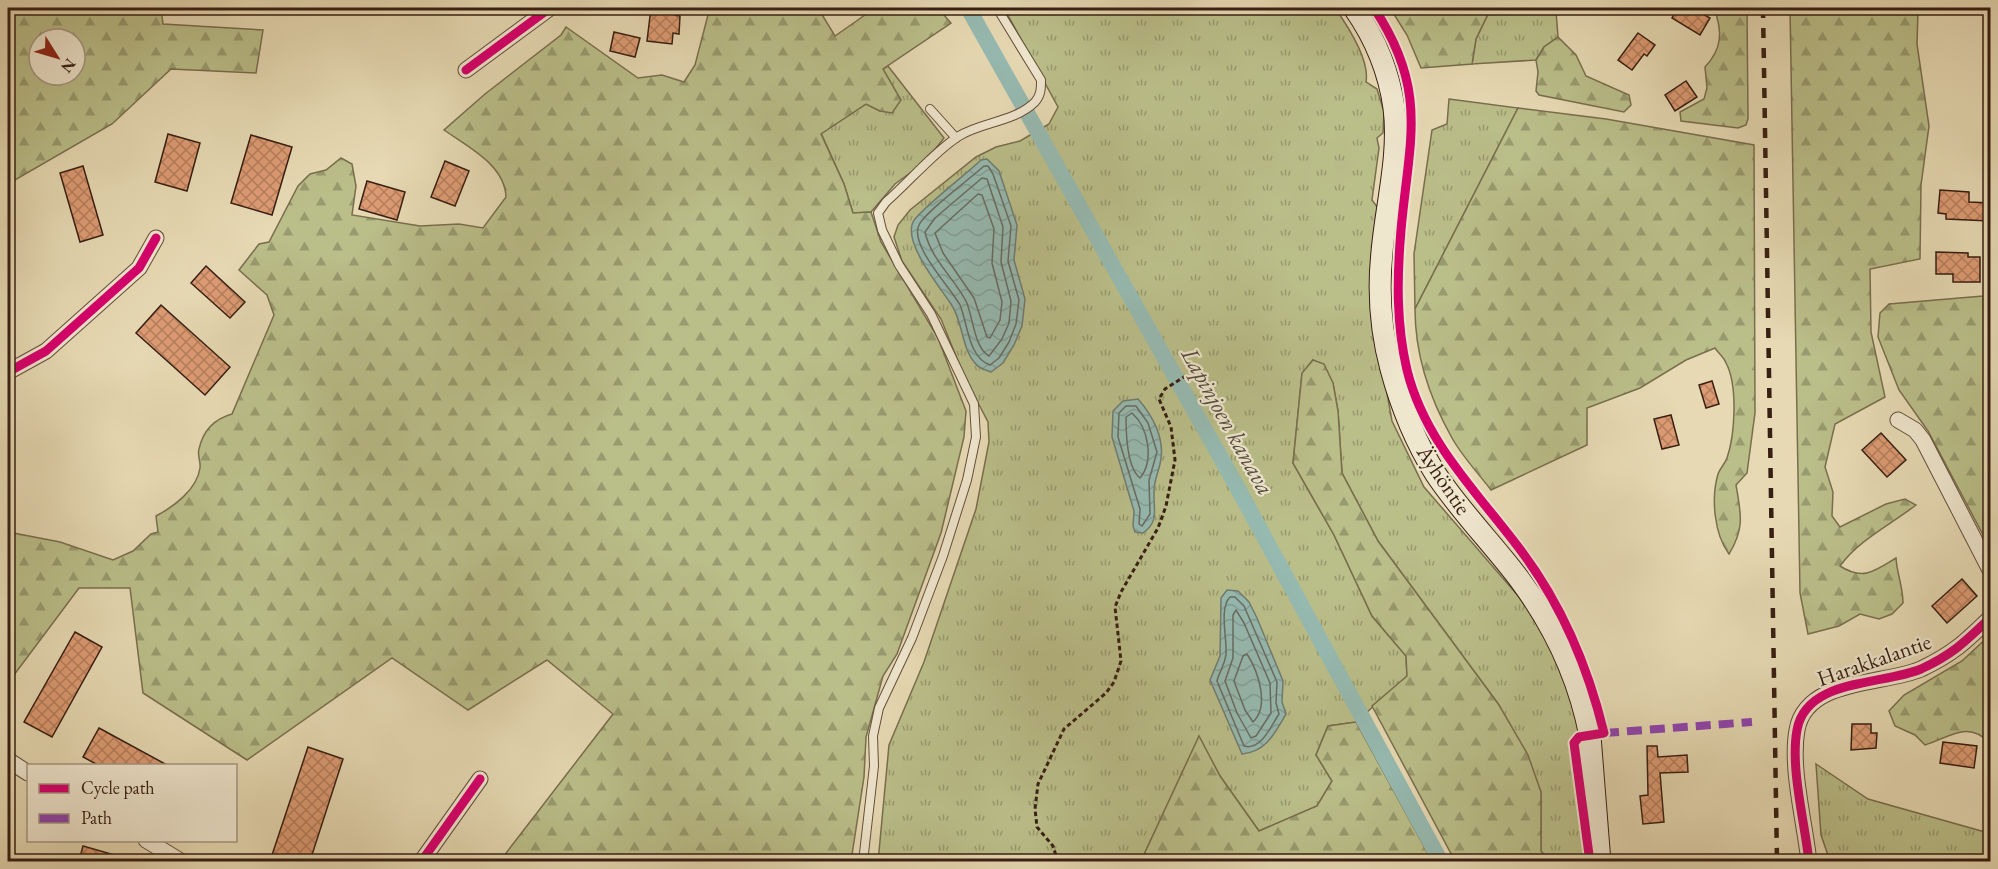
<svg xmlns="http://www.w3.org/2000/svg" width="1998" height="869" font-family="'EB Garamond',serif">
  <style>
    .grass { fill: url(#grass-tufts); stroke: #796e4e; stroke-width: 1.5 }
    .forest { fill: url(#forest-firs); stroke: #796e4e; stroke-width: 1.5; fill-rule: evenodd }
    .water { fill: url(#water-waves); stroke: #707c72; stroke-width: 1.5 }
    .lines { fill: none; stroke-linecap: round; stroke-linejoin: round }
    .shore { stroke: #676c62; stroke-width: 1.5 }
    .canal { stroke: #96bab1; stroke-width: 16 }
    .building { fill: url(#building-cross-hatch); stroke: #381f13; stroke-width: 1.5 }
    .lane-casing { stroke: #644e3b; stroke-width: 10 }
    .street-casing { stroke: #644e3b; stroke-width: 17 }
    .secondary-casing { stroke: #381f13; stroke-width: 23 }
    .path { stroke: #381f13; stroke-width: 3; stroke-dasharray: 4.5 3; stroke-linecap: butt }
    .lane { stroke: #efe6ce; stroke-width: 8 }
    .street { stroke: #efe6ce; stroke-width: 15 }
    .secondary { stroke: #efe6ce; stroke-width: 21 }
    .rail { stroke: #381f13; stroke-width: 4.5; stroke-dasharray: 10 10; stroke-linecap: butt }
    .quiet { stroke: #8e44ad; stroke-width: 8; stroke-dasharray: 15 8; stroke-linecap: butt }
    .cycleway-casing { stroke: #efe6ce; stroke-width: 13 }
    .cycleway { stroke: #d6006c; stroke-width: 9 }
    .labels { text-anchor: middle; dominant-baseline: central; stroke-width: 4.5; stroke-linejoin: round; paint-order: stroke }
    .street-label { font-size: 22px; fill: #381f13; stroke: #efe6ce }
    .water-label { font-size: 24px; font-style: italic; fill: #544e42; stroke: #efe6ce }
  </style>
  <defs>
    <pattern id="grass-tufts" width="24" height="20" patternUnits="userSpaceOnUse" patternTransform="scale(1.5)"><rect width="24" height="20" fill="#babe89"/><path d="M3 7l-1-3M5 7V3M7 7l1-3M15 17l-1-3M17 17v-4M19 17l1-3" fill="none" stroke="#989a6f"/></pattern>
    <pattern id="forest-firs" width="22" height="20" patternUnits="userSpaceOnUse" patternTransform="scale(1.5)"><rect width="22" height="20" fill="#babe89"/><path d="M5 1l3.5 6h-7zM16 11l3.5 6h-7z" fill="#989a6f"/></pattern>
    <pattern id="water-waves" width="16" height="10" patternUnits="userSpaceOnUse" patternTransform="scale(1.5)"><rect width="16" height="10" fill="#96bab1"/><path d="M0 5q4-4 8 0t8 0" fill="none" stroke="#829f97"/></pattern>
    <pattern id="building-cross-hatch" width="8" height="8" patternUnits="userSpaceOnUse" patternTransform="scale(1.5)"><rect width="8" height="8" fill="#dd9b73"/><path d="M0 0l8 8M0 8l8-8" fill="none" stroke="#b47e5d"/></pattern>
  </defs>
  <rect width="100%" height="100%" fill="#e6d9b3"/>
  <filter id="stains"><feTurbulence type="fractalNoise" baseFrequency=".00333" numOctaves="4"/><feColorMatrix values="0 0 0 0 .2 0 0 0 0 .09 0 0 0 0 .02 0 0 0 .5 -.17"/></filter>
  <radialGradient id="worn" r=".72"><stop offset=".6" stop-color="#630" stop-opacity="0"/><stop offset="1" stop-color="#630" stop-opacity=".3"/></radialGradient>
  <g class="grass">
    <path d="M1004 8H1302L1303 10H1324L1327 8H1335C1347 25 1370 60 1366 82L1377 89 1384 112 1383 133 1377 138 1379 148 1372 200 1378 208 1374 322 1392 421 1424 487 1520 598 1542 632 1558 663 1576 710 1585 750 1576 761 1595 861H1549L1541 851V792L1499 705 1378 541 1342 473 1338 411 1333 383 1313 360 1302 374 1293 463 1334 535 1372 616 1406 656 1407 676 1356 722 1328 726 1316 755 1332 781 1317 806 1259 831 1220 776 1199 737 1141 861 878 862 889 745 924 662 976 509 989 442 988 422 964 376 941 319 902 261 894 237 898 225 910 210 976 157 996 147 1020 141 1049 124 1058 107Z"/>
    <polygon points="1491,8 1572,8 1556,11 1558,37 1544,47 1536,60 1472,64 1476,39"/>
    <polygon points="888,66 944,138 925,162 895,184 871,212 853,213 844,184 821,133 866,104 880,111 883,69"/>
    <polygon points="1449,99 1518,108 1415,309 1414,254 1432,130 1447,124"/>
    <polygon points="1816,764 1868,799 1985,832 1990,812 1990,861 1830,861 1821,835"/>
  </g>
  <g class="forest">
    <path d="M8 8H161L163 24 263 30 256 73 171 69 112 124 8 184ZM39 39H75V75H39Z"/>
    <path d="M700 8H818L835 36 875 8H938L951 23 883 69 901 100 892 113 880 111 866 104 821 134 844 184 853 213 871 212 881 242 938 338 966 411 964 437 941 533 897 654 883 676 866 737 864 777 851 861H500L613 714 547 660 468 710 392 658 247 760 143 693 130 588H79L8 683V532L60 542 113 560 133 551 151 534 158 532 156 516C173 507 197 490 200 468 201 462 197 455 199 449 203 431 214 419 232 414L274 315 267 295 239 270 259 244 269 242 298 186 310 174 326 170 341 158 352 164 356 186 352 215 420 226 459 224 483 228 506 197C505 165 468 147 444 130L485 94 561 35 566 27 638 78 662 75 684 82 695 65 708 15Z"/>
    <polygon points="1390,8 1491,8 1476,39 1472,64 1421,68 1407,35"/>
    <path d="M1714 8H1747L1748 119 1746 125 1738 128 1681 121 1680 112 1704 99 1707 88 1705 67C1722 49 1723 32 1714 8Z"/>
    <path d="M1790 8H1921L1918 11 1917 44 1929 126 1921 185 1920 259 1870 269 1871 332 1885 397 1835 424 1825 467 1833 492 1832 516 1840 527 1886 504 1905 499 1916 505C1890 525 1859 540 1840 566 1863 581 1875 571 1896 558 1897 574 1903 587 1903 603L1892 614 1879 619 1860 614 1839 626 1808 634 1800 593Z"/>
    <polygon points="1558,37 1576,55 1586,76 1629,95 1631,105 1624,112 1539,95 1536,91 1538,72 1536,60 1544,47"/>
    <path d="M1518 108 1606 119 1754 145 1755 413 1747 473 1736 485C1741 514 1745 528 1729 554 1714 534 1711 498 1718 474 1720 468 1725 464 1727 458 1735 435 1738 385 1726 363 1724 357 1718 353 1715 348L1686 360 1640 388 1587 408V445L1491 490C1478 473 1462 456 1452 438 1430 399 1415 354 1415 309Z"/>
    <polygon points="1990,288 1990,548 1928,431 1899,390 1878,337 1880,313 1889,304 1983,296"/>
    <polygon points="1313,360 1324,364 1333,383 1338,411 1342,473 1378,541 1499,705 1528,755 1541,792 1541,851 1549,861 1455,861 1372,706 1407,676 1406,656 1372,616 1334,535 1293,463 1302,373"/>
    <path d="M1990 635V743C1968 720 1950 737 1925 745L1915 735 1895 726 1889 711 1904 695 1962 661Z"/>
    <polygon points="1356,722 1432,861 1141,861 1199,736 1220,776 1259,831 1317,806 1332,781 1316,755 1328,726"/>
  </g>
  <g class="water">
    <path d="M987 159 999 171 1017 225 1014 260 1025 299 1022 326 1014 345 1003 363 991 372C985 370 978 368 975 363 961 347 963 321 951 304 940 287 903 243 913 222 918 211 969 172 981 160Z"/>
    <path d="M1138 399C1153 416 1166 440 1160 464 1158 473 1154 481 1154 491 1153 509 1160 521 1143 533L1135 532 1133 526 1134 511 1112 437 1113 411 1123 401Z"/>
    <path d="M1227 590 1238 591 1249 602 1257 618 1283 681 1282 702 1286 714C1274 734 1267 751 1242 754L1210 680 1220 656 1221 598Z"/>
  </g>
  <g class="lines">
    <g class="shore">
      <path d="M984 166H988L993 174 1011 226 1008 261 1019 300 1016 324 1009 342 999 358 990 365C968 357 968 324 960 305 951 288 909 245 919 225 925 212 971 178 984 166Z"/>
      <path d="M982 178 987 179 1003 227 1001 262 1011 301 1009 323 1002 339 989 356C974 348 973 316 966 301 953 277 931 259 925 232L935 218Z"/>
      <polygon points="978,194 982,195 994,229 992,263 1002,302 1000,320 990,338 987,337 974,298 943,253 935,233"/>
      <polygon points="1126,406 1136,406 1148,423 1157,452 1149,480 1150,514 1142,526 1139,524 1140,509 1118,437 1119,413"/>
      <path d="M1132 413C1149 428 1154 461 1140 478 1127 468 1126 432 1126 417Z"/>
      <path d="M1230 597H1235L1244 606 1277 682 1276 703 1279 714C1271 726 1261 751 1244 746L1217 681C1219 672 1226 663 1226 653 1227 638 1219 608 1230 597Z"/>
      <polygon points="1236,610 1244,623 1270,683 1271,713 1256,736 1251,738 1237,713 1225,681 1233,658 1233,615"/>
      <path d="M1247 654C1258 671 1270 706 1253 722L1245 710 1234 681 1243 656Z"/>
    </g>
    <polyline class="canal" points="968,8 1231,476 1441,862"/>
  </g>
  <g class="building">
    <polygon points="651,8 675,8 674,15 680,16 679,34 673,33 672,44 647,41"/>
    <polygon points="1677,8 1692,8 1710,18 1700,35 1672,18"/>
    <polygon points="614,32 640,38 635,57 610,51"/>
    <polygon points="1638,33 1655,45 1647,56 1644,54 1632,70 1618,60"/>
    <polygon points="1686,81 1697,97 1675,111 1665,95"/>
    <polygon points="168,134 200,143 187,191 155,182"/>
    <polygon points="251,135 292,147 272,215 231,203"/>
    <polygon points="445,161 469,171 455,206 431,197"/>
    <polygon points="83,166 103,235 80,242 60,173"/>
    <polygon points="367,181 405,192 397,220 359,209"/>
    <polygon points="1940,190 1969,192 1969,202 1990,203 1990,221 1946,219 1946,214 1938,213"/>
    <polygon points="1936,252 1968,253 1968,257 1980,257 1980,282 1953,282 1953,274 1936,274"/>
    <polygon points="206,266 245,302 230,318 191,283"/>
    <polygon points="161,305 230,367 205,395 136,333"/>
    <polygon points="1712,381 1719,404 1706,408 1699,385"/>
    <polygon points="1671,415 1679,445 1662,449 1654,419"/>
    <polygon points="1881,433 1906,460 1887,477 1862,450"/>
    <polygon points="1962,579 1977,596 1947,623 1932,606"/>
    <polygon points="75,632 102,647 52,737 24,722"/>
    <polygon points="1852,724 1871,724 1871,733 1877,733 1876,748 1851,750"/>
    <polygon points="99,728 167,765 98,765 83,757"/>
    <polygon points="1943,742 1977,746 1974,768 1940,763"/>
    <polygon points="1647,746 1657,746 1658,757 1687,755 1688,772 1660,773 1664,822 1643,824 1640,796 1648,795"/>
    <polygon points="308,747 343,759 310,861 270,861"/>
    <polygon points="83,846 125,858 124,861 79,861"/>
  </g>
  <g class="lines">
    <g class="lane-casing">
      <g id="lane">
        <polyline points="930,109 956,138"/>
        <path d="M863 862 874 766 873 736 879 708 912 638 943 556 967 480 976 437 974 404 931 314 899 265 882 230 878 213 886 202C908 183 935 151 959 136 981 122 1015 122 1035 102 1041 95 1041 89 1041 80L997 8"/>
      </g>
    </g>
    <g class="street-casing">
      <g id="street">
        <polyline points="466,70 550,8"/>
        <polyline points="8,372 46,351 139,268 156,238"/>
        <polyline points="1898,420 1915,430 1923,440 1990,570"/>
        <polyline points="8,760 28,773"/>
        <polyline points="146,840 182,862"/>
        <polyline points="421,862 480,779"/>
        <path d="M1809 862C1805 823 1790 768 1797 730 1806 678 1884 685 1921 669 1953 654 1965 642 1990 618"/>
      </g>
    </g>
    <g class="secondary-casing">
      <path id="secondary" d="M1354 8C1375 38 1389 71 1394 108 1400 155 1386 205 1382 252 1378 290 1381 332 1391 369 1401 406 1415 441 1435 473 1460 511 1493 544 1520 580 1554 626 1579 679 1590 736L1600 862"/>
    </g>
    <polyline class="path" points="1058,862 1053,846 1037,827 1035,809 1038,784 1064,729 1106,693 1114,682 1121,661 1115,607 1121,592 1158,528 1166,506 1175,460 1171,427 1159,399 1165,389 1187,375"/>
    <use href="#lane" class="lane"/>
    <use href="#street" class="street"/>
    <use href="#secondary" class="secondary"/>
    <polyline class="rail" points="1763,8 1777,862"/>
    <polyline class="quiet" points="1604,733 1752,722"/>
    <g class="cycleway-casing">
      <g id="cycleway">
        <path d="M1374 8C1429 91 1409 140 1401 230 1397 277 1396 323 1407 370 1425 443 1479 494 1522 552 1563 607 1588 667 1604 733L1579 737 1574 743 1590 862"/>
        <polyline points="466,70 550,8"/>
        <polyline points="8,372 46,351 139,268 156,238"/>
        <polyline points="421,862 480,779"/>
        <path d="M1809 862C1805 823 1790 768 1797 730 1806 678 1884 685 1921 669 1953 654 1965 642 1990 618"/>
      </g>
    </g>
    <use href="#cycleway" class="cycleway"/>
  </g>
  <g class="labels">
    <g class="street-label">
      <text transform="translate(1444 480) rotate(56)">Äyhöntie</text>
      <text transform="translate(1874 660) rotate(-19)">Harakkalantie</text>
    </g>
    <g class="water-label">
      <text transform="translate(1228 421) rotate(61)">Lapinjoen kanava</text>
    </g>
  </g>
  <rect width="1998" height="869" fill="none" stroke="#e6d9b3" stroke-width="30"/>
  <rect x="9" y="9" width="1980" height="851" fill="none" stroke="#381f13" stroke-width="3"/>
  <rect x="15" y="15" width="1968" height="839" fill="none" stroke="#381f13" stroke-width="1.5"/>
  <rect x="27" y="764" width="210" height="78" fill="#efe6ce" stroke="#a69683" stroke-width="1.5"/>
  <rect x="39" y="784" width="30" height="9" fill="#d6006c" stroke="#a69683" stroke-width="1.5"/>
  <text x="81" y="794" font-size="18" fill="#381f13">Cycle path</text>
  <rect x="39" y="814" width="30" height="9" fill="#8e44ad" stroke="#a69683" stroke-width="1.5"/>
  <text x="81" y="824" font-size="18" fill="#381f13">Path</text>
  <g transform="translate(57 57) rotate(127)"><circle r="28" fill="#efe6ce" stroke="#a69683" stroke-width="1.5"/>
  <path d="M0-4.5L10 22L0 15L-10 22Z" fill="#8f2418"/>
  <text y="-9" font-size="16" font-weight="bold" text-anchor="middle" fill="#381f13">N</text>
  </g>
  <rect width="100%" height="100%" filter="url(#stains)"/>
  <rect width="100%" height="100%" fill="url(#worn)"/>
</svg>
